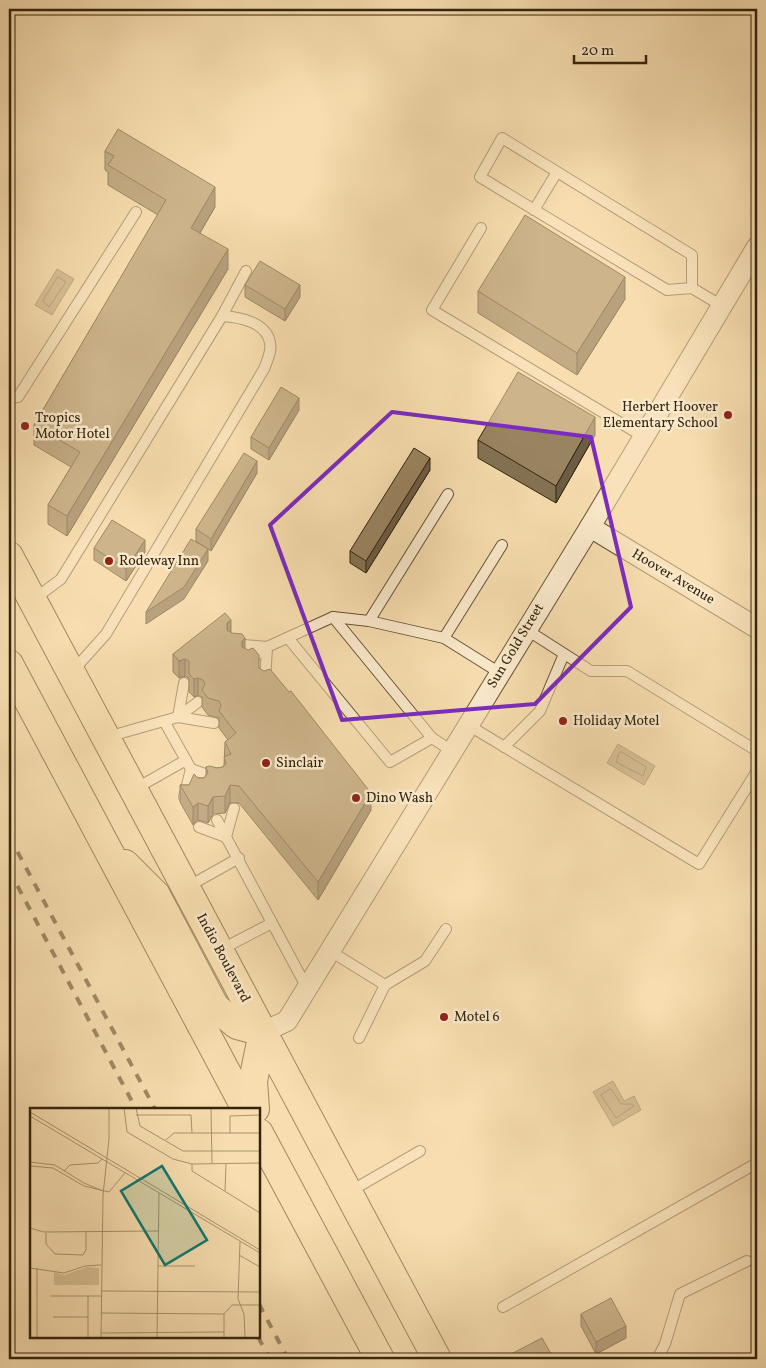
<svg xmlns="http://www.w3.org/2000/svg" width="766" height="1368" font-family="Vollkorn,serif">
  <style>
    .water { fill: #b59e78; stroke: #816d4d }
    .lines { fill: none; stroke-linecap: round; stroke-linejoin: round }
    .shore { stroke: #746142; stroke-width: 1 }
    .service-casing { stroke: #655236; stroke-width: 12 }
    .minor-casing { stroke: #655236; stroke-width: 22 }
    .primary-casing { stroke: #34240d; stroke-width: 30 }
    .service { stroke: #fae9cb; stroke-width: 10 }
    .minor { stroke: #fae9cb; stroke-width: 20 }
    .primary { stroke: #f7ddaf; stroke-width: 28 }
    .rail { stroke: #34240d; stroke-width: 4; stroke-dasharray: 9 9; stroke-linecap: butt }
    .wall { fill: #847253; stroke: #34240d }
    .shaded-wall { fill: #6b5c44; stroke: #34240d }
    .building { fill: #998461; stroke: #34240d }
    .marked { fill: none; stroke: #7b2cbf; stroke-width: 4; stroke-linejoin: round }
    .poi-dot { fill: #8f2418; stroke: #fae9cb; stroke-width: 2 }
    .labels { text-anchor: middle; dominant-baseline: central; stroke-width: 5; stroke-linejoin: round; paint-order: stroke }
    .poi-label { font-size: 14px; fill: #34240d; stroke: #fae9cb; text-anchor: start }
    .street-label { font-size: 14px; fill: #34240d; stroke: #fae9cb }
    .inset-road { fill: none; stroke: #a9936e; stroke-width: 1 }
    .view { fill: #0f766e; fill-opacity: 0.15; stroke: #0f766e; stroke-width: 2.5 }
    .inset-edge { fill: none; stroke: #34240d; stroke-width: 2.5 }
  </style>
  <rect width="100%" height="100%" fill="#f7ddaf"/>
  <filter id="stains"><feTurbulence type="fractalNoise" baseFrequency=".004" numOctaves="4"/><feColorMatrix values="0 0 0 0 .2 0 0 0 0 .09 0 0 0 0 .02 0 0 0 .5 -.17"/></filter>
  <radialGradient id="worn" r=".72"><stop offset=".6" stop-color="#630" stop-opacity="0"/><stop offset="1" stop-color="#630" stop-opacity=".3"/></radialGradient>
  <g class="water">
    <polygon points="57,269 74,279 52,315 35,305"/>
    <polygon points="618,744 655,766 644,785 607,763"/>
    <polygon points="613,1081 624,1101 634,1096 641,1110 613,1126 593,1092"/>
  </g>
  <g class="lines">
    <g class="shore">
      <polygon points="58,277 66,282 49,307 43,301"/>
      <polygon points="622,752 646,767 643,776 616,762 619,753"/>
      <polygon points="611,1089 621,1104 631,1104 634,1106 616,1118 601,1095"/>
    </g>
    <g class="service-casing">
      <g id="service">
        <polyline points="534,210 557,172"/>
        <polyline points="481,228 432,310 644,437"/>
        <polyline points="692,288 667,290 480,177 502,138 692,255 692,288 722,306"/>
        <polyline points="9,398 18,397 136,212"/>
        <polyline points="33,600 61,579 222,316 246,271"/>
        <polyline points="333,617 432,738"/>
        <polyline points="369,621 448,494"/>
        <polyline points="527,630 591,671 627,671 757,751"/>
        <polyline points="288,638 390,762 432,738 452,751"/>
        <polyline points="444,638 502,545"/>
        <polyline points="233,644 267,647 265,682"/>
        <polyline points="248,661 267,647 333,617 369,621 444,638 500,673"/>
        <path d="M72 672 106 634 264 369C267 361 272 351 270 343 267 322 239 317 222 316"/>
        <polyline points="184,683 178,717 214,723"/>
        <polyline points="164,721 191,769 218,779"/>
        <polyline points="468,725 699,864 757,771"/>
        <polyline points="107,737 178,717 198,702"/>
        <polyline points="504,747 540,711 564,654"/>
        <polyline points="135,789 186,760"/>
        <polyline points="184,797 191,769"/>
        <polyline points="217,820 226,837 234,808"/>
        <polyline points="199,827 226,837 307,988"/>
        <polyline points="187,887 239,858"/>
        <polyline points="220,950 272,923"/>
        <polyline points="330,951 385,985"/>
        <polyline points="359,1038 385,985 425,961 446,929"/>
        <polyline points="349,1192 420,1151"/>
        <polyline points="503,1307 757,1163"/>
        <polyline points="657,1359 665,1344 680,1294 747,1261"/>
      </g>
    </g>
    <g class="minor-casing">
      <g id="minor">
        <polyline points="590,527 757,628"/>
        <polyline points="263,1032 287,1021 590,527 757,247"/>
      </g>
    </g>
    <g class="primary-casing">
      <g id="primary">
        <polyline points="9,556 437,1359"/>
        <polyline points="9,664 246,1109"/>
        <polyline points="125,864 156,895 215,1007 237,1025 263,1032"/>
        <polyline points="255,1109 253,1081 263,1032"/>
        <polyline points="259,1133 380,1359"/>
      </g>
    </g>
    <use href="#service" class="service"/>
    <use href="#minor" class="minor"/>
    <use href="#primary" class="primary"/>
    <g class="rail">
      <polyline points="9,836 155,1109"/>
      <polyline points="9,870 136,1109"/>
      <polyline points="259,1304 288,1359"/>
      <polyline points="258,1337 270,1359"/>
    </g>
  </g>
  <g class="wall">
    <polygon points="105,151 215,207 200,233 228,269 67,536 48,524 48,505 71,467 34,445 34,425 158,215 108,185 108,172 105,170"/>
    <polygon points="245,285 300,297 285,321 245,297"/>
    <polygon points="478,291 625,299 577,375 478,313"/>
    <polygon points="299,410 269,460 251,449 251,437"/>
    <polygon points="595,435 556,503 478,458 478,440"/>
    <polygon points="430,470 366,573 350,563 350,551"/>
    <polygon points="257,473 211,551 196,541 196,529"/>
    <polygon points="94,548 145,552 126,581 94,560"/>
    <polygon points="757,557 757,577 754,575 754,563"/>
    <polygon points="231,633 245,649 259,668 371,810 318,900 239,803 230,803 225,813 213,814 208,823 198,820 193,825 180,802 180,785 189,785 198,778 204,778 206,775 206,767 217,768 223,767 224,765 225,742 228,740 219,728 219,718 208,715 202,707 202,697 198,695 194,697 189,692 189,678 185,676 179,678 173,672 173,654"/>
    <polygon points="581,1314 626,1338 596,1354 581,1326"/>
  </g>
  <g class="shaded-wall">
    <polygon points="215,187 215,207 191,248 191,228"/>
    <polygon points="228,249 228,269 67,536 67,516"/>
    <polygon points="625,277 625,299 577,375 577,353"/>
    <polygon points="300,285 300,297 285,321 285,309"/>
    <polygon points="299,398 299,410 269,460 269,448"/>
    <polygon points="595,417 595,435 556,503 556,486"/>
    <polygon points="430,458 430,470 366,573 366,561"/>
    <polygon points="257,461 257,473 211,551 211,539"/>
    <polygon points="145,540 145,552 126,581 126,569"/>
    <polygon points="208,549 208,561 184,599 146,624 146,612"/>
    <polygon points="231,620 231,638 227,640 227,623"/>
    <polygon points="245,638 245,655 242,659 242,641"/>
    <polygon points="185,659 185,676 179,678 179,661"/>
    <polygon points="198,678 198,695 194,697 194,679"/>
    <polygon points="230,785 230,803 225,813 225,796"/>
    <polygon points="371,793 371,810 318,900 318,882"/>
    <polygon points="213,797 213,814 208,823 208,806"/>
    <polygon points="198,803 198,820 193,825 193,807"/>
    <polygon points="626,1326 626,1338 596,1354 596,1342"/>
  </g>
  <g class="building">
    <polygon points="118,129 215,187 191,228 228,249 67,516 48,505 80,452 34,425 166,200 108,165 114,156 105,151"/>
    <polygon points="525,215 625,277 577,353 478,291"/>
    <polygon points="260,261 300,285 285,309 245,285"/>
    <polygon points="518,372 595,417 556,486 478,440"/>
    <polygon points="281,387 299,398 269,448 251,437"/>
    <polygon points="414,448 430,458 366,561 350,551"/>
    <polygon points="244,453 257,461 211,539 196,529"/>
    <polygon points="112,520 145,540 126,569 94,548"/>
    <polygon points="191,539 208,549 184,587 146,612"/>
    <polygon points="757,557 757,565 754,563"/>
    <polygon points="225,613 231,620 227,623 227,630 232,633 242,634 245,638 242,641 242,647 248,650 253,648 259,655 259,668 264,671 270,669 289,692 291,691 371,793 318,882 239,786 230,785 225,796 213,797 208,806 198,803 193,807 180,785 189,785 194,774 198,778 204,778 208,773 206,767 210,766 217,768 223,767 226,764 224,757 231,754 225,742 236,733 219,711 221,706 219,701 208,698 202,690 205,684 203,680 198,678 194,679 189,674 189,661 185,659 179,661 173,654"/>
    <polygon points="611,1298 626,1326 596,1342 581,1314"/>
    <polygon points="542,1338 554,1359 514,1359 511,1354"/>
  </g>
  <path d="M0 0H766V1368H0ZM392 412 591 437 631 607 535 704 342 720 270 525Z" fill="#f7ddaf" fill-opacity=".55" fill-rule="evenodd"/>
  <path class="marked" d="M392 412 591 437 631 607 535 704 342 720 270 525Z"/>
  <g class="poi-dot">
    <circle cx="728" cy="415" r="5"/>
    <circle cx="25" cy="426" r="5"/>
    <circle cx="109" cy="561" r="5"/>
    <circle cx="563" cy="721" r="5"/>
    <circle cx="266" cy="763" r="5"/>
    <circle cx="356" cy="798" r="5"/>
    <circle cx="444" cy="1017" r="5"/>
  </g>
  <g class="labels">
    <g class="poi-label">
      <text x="718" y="407" text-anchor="end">Herbert Hoover<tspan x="718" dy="16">Elementary School</tspan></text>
      <text x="35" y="418">Tropics<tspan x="35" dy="16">Motor Hotel</tspan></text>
      <text x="119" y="561">Rodeway Inn</text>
      <text x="573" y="721">Holiday Motel</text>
      <text x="276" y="763">Sinclair</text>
      <text x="366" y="798">Dino Wash</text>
      <text x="454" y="1017">Motel 6</text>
    </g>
    <g class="street-label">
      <text transform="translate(673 577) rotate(31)">Hoover Avenue</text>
      <text transform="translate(516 646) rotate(-59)">Sun Gold Street</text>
      <text transform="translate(223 958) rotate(62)">Indio Boulevard</text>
    </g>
  </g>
  <g transform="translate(30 1108)">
    <rect width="230" height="230" fill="#f7ddaf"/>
    <path d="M57 159 69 160V177H24V164L34 167Z" fill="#d6be93"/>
    <path class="inset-road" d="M94 0 97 24 143 51 162 56 230 55M106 0 110 18 153 43H230M181 0 182 55M0 4 230 142M106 7H161L162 25M0 8 230 145M200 25V8L230 7M136 32 144 25H230M0 54 25 57 54 75 73 83M162 56V63L230 105M0 58 23 60 54 78 79 84 95 65M34 63 40 57 68 55 72 51M195 83 196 55M0 120 14 124 128 123M16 125V136L25 146 53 147 56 142V123M210 134 208 191 214 206 215 230M209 147 230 159M128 158H165M0 160 34 165 55 158 71 157M72 183 230 184M21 188H72M72 205 194 206 202 197H230M194 206V230M23 209H58M71 225 194 224M7 230V160M32 230H58V188M71 230 73 87 79 31V0M127 230 129 85"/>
    <path class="view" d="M132 58 177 132 135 157 91 83Z"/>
    <rect width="230" height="230" class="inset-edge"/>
  </g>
  <rect width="766" height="1368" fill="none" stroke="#f7ddaf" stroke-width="30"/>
  <rect x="10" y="10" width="746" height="1348" fill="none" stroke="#34240d" stroke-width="2.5"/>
  <rect x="15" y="15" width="736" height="1338" fill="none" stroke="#34240d"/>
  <path d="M574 55v8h72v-8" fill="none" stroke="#34240d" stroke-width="2.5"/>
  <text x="581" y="55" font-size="15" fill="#34240d" stroke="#fae9cb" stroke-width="4" paint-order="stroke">20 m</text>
  <rect width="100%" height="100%" filter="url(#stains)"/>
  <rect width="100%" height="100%" fill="url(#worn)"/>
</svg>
